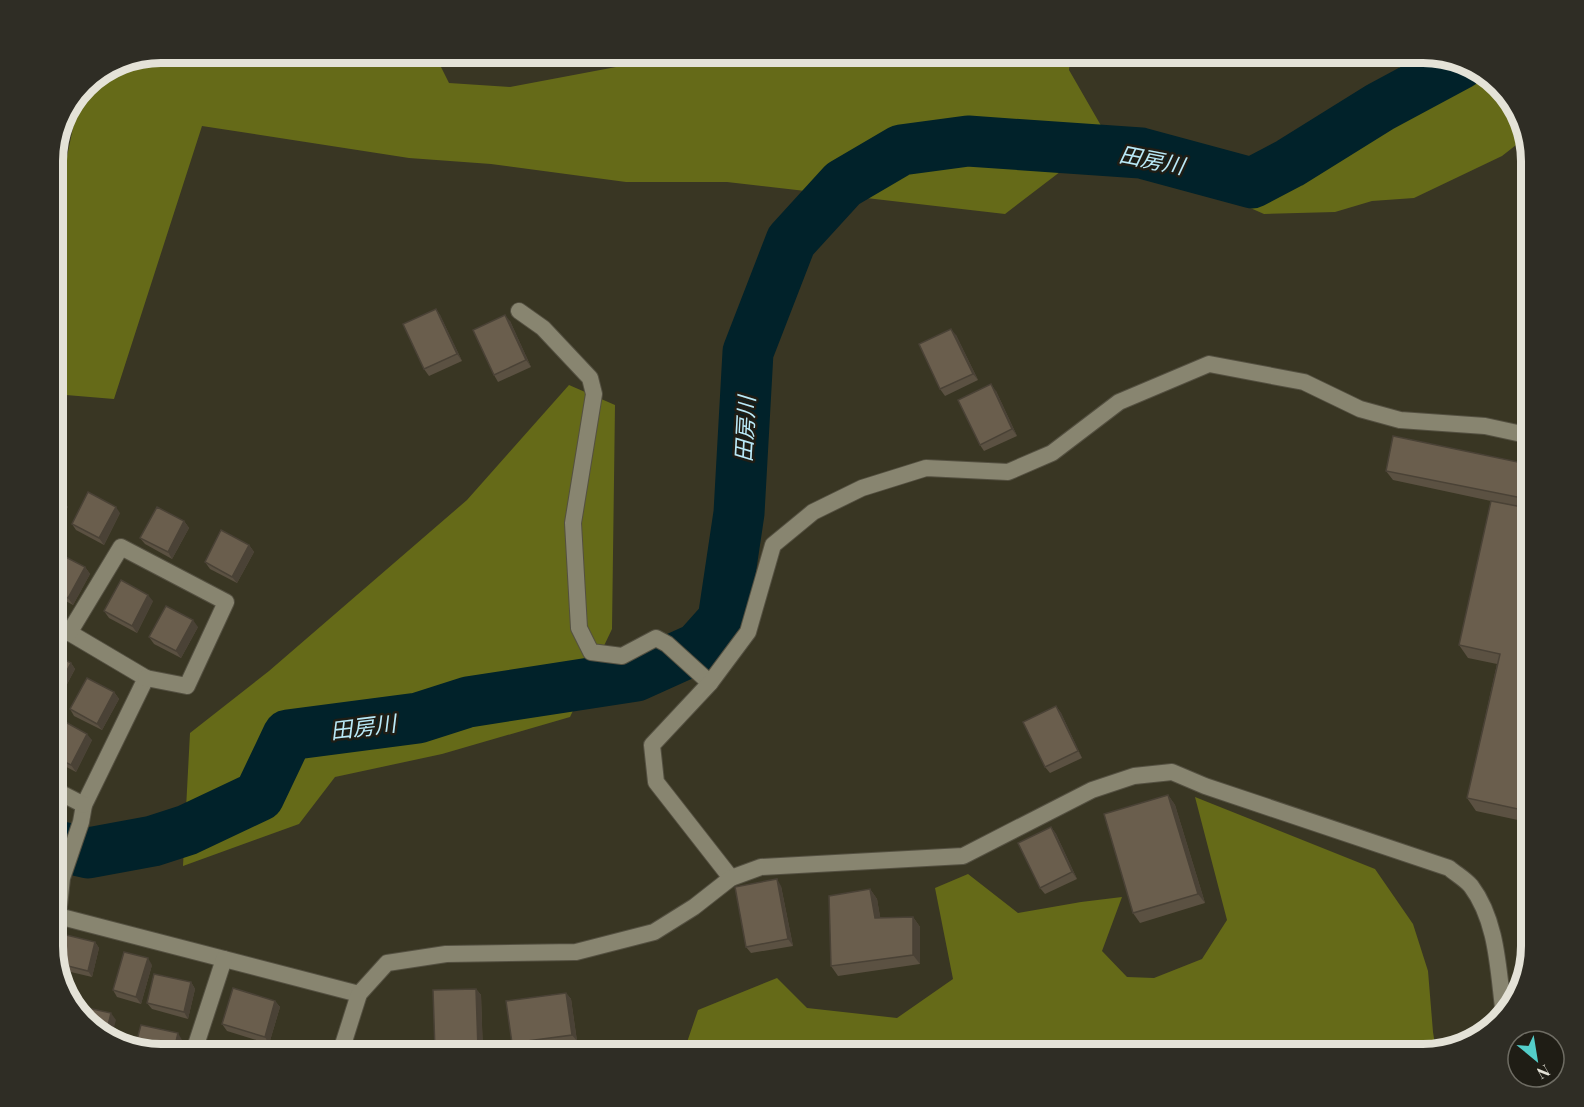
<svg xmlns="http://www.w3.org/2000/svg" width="1584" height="1107" font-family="'Playfair Display','Noto Sans JP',serif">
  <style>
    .forest { fill: #656a18 }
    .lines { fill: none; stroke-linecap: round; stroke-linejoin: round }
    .river { stroke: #01222a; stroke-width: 51 }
    .minor-casing { stroke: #545041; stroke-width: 18 }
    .minor { stroke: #888570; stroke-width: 16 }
    .wall { fill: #5b5142 }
    .shaded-wall { fill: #4a4236 }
    .building { fill: #6a5e4d; stroke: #4a4236; stroke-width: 1.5 }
    .labels { text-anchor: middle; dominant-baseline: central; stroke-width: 5; stroke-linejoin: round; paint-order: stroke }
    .water-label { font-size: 22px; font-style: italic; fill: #baeaf8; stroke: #1f1d15 }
    .rim { fill: none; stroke: #e4e2d7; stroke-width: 8 }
  </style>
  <rect width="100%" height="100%" fill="#393623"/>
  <g class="forest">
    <polygon points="161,52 434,53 449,83 510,87 616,67 697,55 797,61 810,52 1071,53 1069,70 1107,136 1005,214 727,182 626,182 491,164 409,158 202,126 114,399 54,394 53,224 80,94 85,84 120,61"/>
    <polygon points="1405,53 1423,53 1484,71 1517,107 1525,138 1502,156 1414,198 1372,201 1335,212 1264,214 1223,196 1226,176 1367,115 1406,58"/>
    <polygon points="569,385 615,405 612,629 570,717 442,754 335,777 299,824 183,866 190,733 269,671 467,500"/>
    <polygon points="1195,797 1375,869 1413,924 1428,971 1433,1032 1436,1051 1423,1054 683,1054 698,1010 777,978 807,1008 897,1018 953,979 935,888 968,874 1018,913 1081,902 1122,897 1102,951 1127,977 1154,978 1202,959 1227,920"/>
  </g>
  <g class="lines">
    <polyline class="river" points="53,845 88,853 153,841 187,830 259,796 288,735 418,718 468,702 636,676 698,648 723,620 739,513 748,352 791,241 843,184 901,150 968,141 1141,153 1252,183 1290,163 1380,107 1460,64"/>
    <g class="minor-casing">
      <g id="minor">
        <polyline points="519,311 543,328 590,378 594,394 573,523 579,628 591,652 622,656 656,638 667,644 710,683"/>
        <polyline points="53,354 55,422 53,426"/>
        <polyline points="53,623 146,678 84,805 81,822 62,878 58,916 53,921"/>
        <polyline points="69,633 121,547 226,602 187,686 146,678"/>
        <polyline points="53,789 84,805"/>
        <polyline points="731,878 656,782 652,745 710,683 748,632 773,545 813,512 862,488 926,468 1008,472 1052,453 1119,402 1209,364 1304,382 1360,409 1400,420 1485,426 1531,436"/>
        <polyline points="58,916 359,994"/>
        <polyline points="193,1054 224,959"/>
        <path d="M340 1054 359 994 387 963 446 954 576 952 654 932 694 907 731 878 761 867 963 856 1092 790 1134 776 1172 772 1205 786 1449 868C1456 874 1465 879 1471 886 1498 922 1498 972 1504 1015"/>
      </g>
    </g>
    <use href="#minor" class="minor"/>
  </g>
  <g class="wall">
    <polygon points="436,309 440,315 462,361 429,376 424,369"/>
    <polygon points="510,321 531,367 498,382 494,375"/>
    <polygon points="956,335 978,380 945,396 940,389"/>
    <polygon points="996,391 1017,436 984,451 980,445"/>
    <polygon points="1532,465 1532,509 1495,501 1532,509 1532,823 1476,811 1467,798 1497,664 1468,658 1459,645 1491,501 1393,480 1386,471"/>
    <polygon points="120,513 104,545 76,530 72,524"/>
    <polygon points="184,521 189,528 172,559 145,544 140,538"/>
    <polygon points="249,545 254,552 237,583 210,569 205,562"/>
    <polygon points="53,562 85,567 90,574 73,605 53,594"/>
    <polygon points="153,601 137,633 109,618 104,611"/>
    <polygon points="198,627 181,658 154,644 149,637"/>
    <polygon points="53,653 71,663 75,669 58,701 53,698"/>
    <polygon points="114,692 119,699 102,730 74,716 70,709"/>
    <polygon points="1056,706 1061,713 1082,758 1050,773 1045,767"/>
    <polygon points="53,733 92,740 76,772 53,760"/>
    <polygon points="1168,795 1175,805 1205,903 1140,923 1133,913"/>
    <polygon points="1051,827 1056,834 1077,879 1045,894 1040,888"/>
    <polygon points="781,886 793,946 751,953 746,947"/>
    <polygon points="870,889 877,899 880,917 913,917 920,927 920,964 838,976 831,966"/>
    <polygon points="95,942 99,948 92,977 58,969 53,953"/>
    <polygon points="152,965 141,1004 117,997 113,990"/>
    <polygon points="191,982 195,989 188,1019 152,1009 147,1003"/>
    <polygon points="476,989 481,995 483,1054 438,1054 435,1051"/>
    <polygon points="566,993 571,999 577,1041 516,1049 512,1043"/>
    <polygon points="275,1001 280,1007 269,1044 227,1031 222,1024"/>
  </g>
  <g class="shaded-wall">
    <polygon points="436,309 440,315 462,361 457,354"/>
    <polygon points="505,315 510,321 531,367 526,360"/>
    <polygon points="951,329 956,335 978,380 973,374"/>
    <polygon points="991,384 996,391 1017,436 1012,429"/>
    <polygon points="63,500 68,507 53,535 53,519"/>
    <polygon points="116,507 120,513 104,545 99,538"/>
    <polygon points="184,521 189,528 172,559 168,552"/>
    <polygon points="249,545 254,552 237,583 232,577"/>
    <polygon points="85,567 90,574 73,605 68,598"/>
    <polygon points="148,595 153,601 137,633 132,626"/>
    <polygon points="193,620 198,627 181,658 176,651"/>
    <polygon points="71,663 75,669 58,701 54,694"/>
    <polygon points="114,692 119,699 102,730 97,724"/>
    <polygon points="1056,706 1061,713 1082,758 1078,751"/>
    <polygon points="87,734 92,740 76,772 71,765"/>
    <polygon points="1168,795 1175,805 1205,903 1198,894"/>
    <polygon points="1051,827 1056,834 1077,879 1072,872"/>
    <polygon points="777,879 781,886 793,946 788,939"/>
    <polygon points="870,889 877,899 882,927 875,918"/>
    <polygon points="913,917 920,927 920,964 913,955"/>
    <polygon points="95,942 99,948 92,977 88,971"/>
    <polygon points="148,958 152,965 141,1004 136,997"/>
    <polygon points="191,982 195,989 188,1019 184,1012"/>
    <polygon points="476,989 481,995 483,1054 478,1049"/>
    <polygon points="566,993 571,999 577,1041 572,1035"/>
    <polygon points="275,1001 280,1007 269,1044 265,1037"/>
    <polygon points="111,1013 116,1020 111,1039 105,1038"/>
    <polygon points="178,1033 182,1040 179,1054 173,1054"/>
  </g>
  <g class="building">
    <polygon points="436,309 457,354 424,369 403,324"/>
    <polygon points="505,315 526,360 494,375 473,330"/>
    <polygon points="951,329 973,374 940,389 919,344"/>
    <polygon points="991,384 1012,429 980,445 958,400"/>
    <polygon points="1393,436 1532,465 1532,500 1386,471"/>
    <polygon points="88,492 116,507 99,538 72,524"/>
    <polygon points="53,495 63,500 53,519"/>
    <polygon points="1491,501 1532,509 1532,812 1467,798 1500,654 1459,645"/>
    <polygon points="157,507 184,521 168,552 140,538"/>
    <polygon points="221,530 249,545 232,577 205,562"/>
    <polygon points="58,553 85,567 68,598 53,590 53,562"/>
    <polygon points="121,580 148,595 132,626 104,611"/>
    <polygon points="166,606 193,620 176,651 149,637"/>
    <polygon points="53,653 71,663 54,694 53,694"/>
    <polygon points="87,678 114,692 97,724 70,709"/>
    <polygon points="1056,706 1078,751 1045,767 1023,722"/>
    <polygon points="60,719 87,734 71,765 53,756 53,733"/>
    <polygon points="1168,795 1198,894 1133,913 1104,814"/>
    <polygon points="1051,827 1072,872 1040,888 1018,843"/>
    <polygon points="777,879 788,939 746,947 735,887"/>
    <polygon points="870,889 875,918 913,917 913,955 831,966 829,896"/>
    <polygon points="58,933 95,942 88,971 56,963 53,953"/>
    <polygon points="124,952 148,958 136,997 113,990"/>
    <polygon points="154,974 191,982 184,1012 147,1003"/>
    <polygon points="233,988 275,1001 265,1037 222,1024"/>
    <polygon points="476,989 478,1049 435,1051 433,990"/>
    <polygon points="566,993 572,1035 512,1043 506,1001"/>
    <polygon points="74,1005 111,1013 105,1038 100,1036 74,1007"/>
    <polygon points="141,1025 178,1033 173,1054 161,1054 135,1047"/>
    <polygon points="214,1043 246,1054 210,1054"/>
  </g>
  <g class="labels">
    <g class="water-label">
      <text transform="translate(1152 159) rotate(11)">田房川</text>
      <text transform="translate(744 429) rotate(-87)">田房川</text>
      <text transform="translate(363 726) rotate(-7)">田房川</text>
    </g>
  </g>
  <path d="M0 0H1584V1107H0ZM161 63H1423A98 98 0 0 1 1521 161V946A98 98 0 0 1 1423 1044H161A98 98 0 0 1 63 946V161A98 98 0 0 1 161 63Z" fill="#2f2d25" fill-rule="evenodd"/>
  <path class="rim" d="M161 63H1423A98 98 0 0 1 1521 161V946A98 98 0 0 1 1423 1044H161A98 98 0 0 1 63 946V161A98 98 0 0 1 161 63Z"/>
  <g transform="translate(1536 1059) rotate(150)"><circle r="28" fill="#1f1d15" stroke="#6e6c63" stroke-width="1.5"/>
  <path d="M0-4.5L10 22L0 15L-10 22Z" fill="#53cdc9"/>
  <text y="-9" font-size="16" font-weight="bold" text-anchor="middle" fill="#e4e2d7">N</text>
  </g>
</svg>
